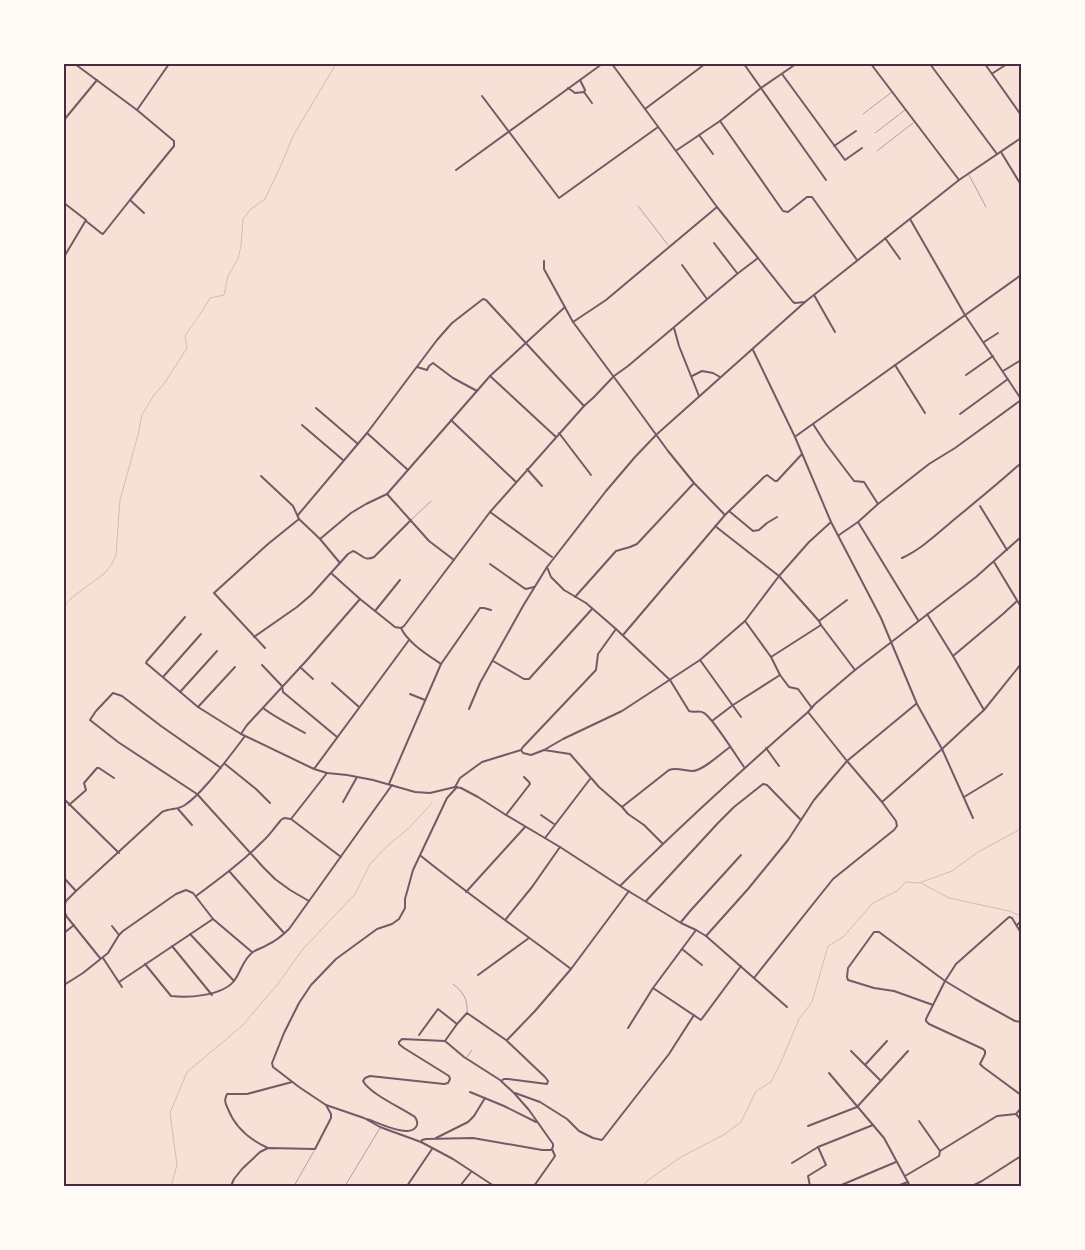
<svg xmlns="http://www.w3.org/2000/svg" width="1085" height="1250" font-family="Poppins,sans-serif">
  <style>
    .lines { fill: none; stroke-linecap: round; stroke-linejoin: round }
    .stream { stroke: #dcb8b0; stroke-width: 1 }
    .service { stroke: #755966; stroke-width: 0.5 }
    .minor { stroke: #755966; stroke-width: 2 }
    .tertiary { stroke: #755966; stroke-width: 2 }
    .neatline { fill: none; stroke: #4a2c40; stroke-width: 2 }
  </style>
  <rect width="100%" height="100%" fill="#f7e1d7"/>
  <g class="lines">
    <g class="stream">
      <path d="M64 607 71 598 105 573 111 565 116 555 120 500 138 435 142 415 154 395 164 384 187 348 185 336C193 323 203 312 210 298L224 295 228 276 238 259 241 246 243 219 251 209 265 199 282 163 293 136 336 64"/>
      <polyline points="921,883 949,898 1009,911 1021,916"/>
      <polyline points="171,1186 177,1165 170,1113 187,1072 242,1026 277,985 303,949 355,894 370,864 386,847 409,828 432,803"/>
      <polyline points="643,1186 648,1180 681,1157 725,1134 741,1122 756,1091 771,1082 781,1062 799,1019 812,1002 828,946 843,937 873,903 897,891 906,882 919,883 952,871 978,852 1017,831 1021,827"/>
    </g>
    <g class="service">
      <polyline points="863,114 892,92"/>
      <polyline points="875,133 905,110"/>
      <polyline points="877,151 913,123"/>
      <polyline points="969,175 986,207"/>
      <polyline points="638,206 668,245"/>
      <polyline points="412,519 431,501"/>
      <path d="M453 984C463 992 468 999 467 1012"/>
      <polyline points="467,1057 472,1050"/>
      <polyline points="294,1186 314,1151"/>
      <polyline points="345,1186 380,1128"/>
    </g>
    <g class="minor">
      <polyline points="75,64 137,110 174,141 174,146 130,200 144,213"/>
      <polyline points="612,64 717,207 758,258"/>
      <polyline points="744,64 826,180"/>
      <polyline points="871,64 959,180"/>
      <polyline points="930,64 997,154"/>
      <polyline points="985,64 1021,115"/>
      <polyline points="993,73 1007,64"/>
      <polyline points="782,74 845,160 862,148"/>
      <polyline points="580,80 585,90 584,92"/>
      <polyline points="568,88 575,93 584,92 592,103"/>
      <polyline points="482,96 559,198 658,127"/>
      <polyline points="645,109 705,64"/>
      <polyline points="137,110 169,64"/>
      <polyline points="64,120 97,80"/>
      <polyline points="720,121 783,211 788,212 807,197 812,197 857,260"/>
      <polyline points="699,135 713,154"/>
      <polyline points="834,146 856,131"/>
      <polyline points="677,150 720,121 761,88 796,64"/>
      <polyline points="1001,152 1021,185"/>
      <polyline points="456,170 602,64"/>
      <polyline points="64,203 86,220 64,257"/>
      <polyline points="910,219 965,315 1021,399"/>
      <polyline points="86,221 101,233 103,234 130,200"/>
      <polyline points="885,238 900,259"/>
      <polyline points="714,243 737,273"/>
      <polyline points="544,261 544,269 573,322 625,392 668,451 694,483 725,515"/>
      <polyline points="682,265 707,299"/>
      <polyline points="814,295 835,332"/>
      <polyline points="573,322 606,300 717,207"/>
      <polyline points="674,328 679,346 699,396"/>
      <polyline points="984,342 998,333"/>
      <polyline points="753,350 795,437 831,522 881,618 917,704 942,749 973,818"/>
      <polyline points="895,365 925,413"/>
      <polyline points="417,367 427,370 429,366 433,363 453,378 477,391"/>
      <polyline points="1003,371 1021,360"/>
      <polyline points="966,375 993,356"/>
      <polyline points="490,376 556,437"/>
      <polyline points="692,376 702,371 713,373 720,377"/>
      <polyline points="316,408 358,444"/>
      <polyline points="960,414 1008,379"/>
      <polyline points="451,420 516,482"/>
      <polyline points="813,424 826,444 854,481 864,482 878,504"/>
      <polyline points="302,425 343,460"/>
      <polyline points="367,433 408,470"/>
      <polyline points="559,433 591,475"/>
      <polyline points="796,436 1021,275"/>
      <polyline points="527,469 542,486"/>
      <polyline points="261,476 293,506 299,519 320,539 340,563"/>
      <polyline points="387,494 429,541 454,560"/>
      <polyline points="980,506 1007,550"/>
      <polyline points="729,511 753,531 759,530 767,523 777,517"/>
      <polyline points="490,512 552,557"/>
      <polyline points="298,515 367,433 437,340 452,323 483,299 486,300 584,406"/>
      <polyline points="858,522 918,620"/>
      <polyline points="715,526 779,576 819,621 821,625 855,670"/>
      <polyline points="839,535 858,522 878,504 929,464 955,448 1021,400"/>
      <polyline points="320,539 351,513 366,504 387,494 490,376 565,307"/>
      <path d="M902 558C922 549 939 532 956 518 978 500 1000 482 1021 463"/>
      <polyline points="994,562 1021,607"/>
      <polyline points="490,564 524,588 526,589 534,587"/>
      <path d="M547 567 551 577 564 590 586 603 616 629 670 680 689 711C694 713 700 710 704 713 712 717 737 757 744 767"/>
      <polyline points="331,573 360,599"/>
      <polyline points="575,597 616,551 630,547 637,544 694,483"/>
      <polyline points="375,611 400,580"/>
      <polyline points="927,614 953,656 984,710"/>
      <polyline points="185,617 147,661 146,663 198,707 241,734"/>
      <polyline points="745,621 771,657 780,675 789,687 798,689 812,708"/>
      <polyline points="819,621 847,600"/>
      <path d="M401 628C408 643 428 655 441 664"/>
      <polyline points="623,635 725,515 764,477 767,475 775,481 777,481 802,454"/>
      <path d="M254 637 297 607 311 595 348 554 353 551C362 554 364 562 374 557L411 520"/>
      <polyline points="265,648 214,593 268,544 299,519"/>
      <polyline points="953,656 1003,614 1017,601"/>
      <polyline points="771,657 821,625"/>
      <polyline points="700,660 741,717"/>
      <polyline points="493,661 524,679 529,679 592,609"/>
      <polyline points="262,665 282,686 283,692 337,737"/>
      <polyline points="300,667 313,679"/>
      <polyline points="163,677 201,634"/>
      <polyline points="332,683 359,707"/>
      <polyline points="180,692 217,651"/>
      <polyline points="410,694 425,700"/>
      <polyline points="198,707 235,667"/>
      <path d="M263 708C276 718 291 725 305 733"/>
      <polyline points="469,709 480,683 523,606 547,567 606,491 635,457 656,435 805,302"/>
      <polyline points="712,721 733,705 780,675"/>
      <polyline points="766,748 779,766"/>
      <polyline points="521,750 523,747 596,670 598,654 616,629"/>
      <polyline points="521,750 523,753 531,755 544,750 570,754 599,787 622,807"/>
      <polyline points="544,750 563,739 622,711 700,660 745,621 779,576 809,542 831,522"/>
      <polyline points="225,764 256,789 270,803"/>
      <polyline points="221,768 161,726 122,696 113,693 96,711 90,720 118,742 197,794 263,867 275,879 290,890 309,901"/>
      <polyline points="314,769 409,640"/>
      <polyline points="389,784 441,664 480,608 484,608 491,610"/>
      <polyline points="455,787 460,778 482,762 521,750"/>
      <polyline points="457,787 447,798 413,870 405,899 405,908 399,919 392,924 377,929 336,959 311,985 299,1003 284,1033 272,1063 273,1067 299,1087 326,1105 364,1118 380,1127 421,1142 453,1159 494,1186"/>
      <polyline points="964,797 1002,774"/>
      <polyline points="64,799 119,853"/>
      <polyline points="343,802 357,777"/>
      <polyline points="882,802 942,749 984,710 1021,664"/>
      <polyline points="69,805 85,791 86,790 84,783 97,768 99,768 114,778"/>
      <polyline points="178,809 192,825"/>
      <polyline points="506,815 530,784 529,782 524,777"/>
      <polyline points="541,815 554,824"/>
      <polyline points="291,819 341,857"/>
      <polyline points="545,838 590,779"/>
      <path d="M662 843 644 825 628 814 622 807 669 770C677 767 685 771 693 771 704 770 720 754 730 747"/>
      <path d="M421 856C469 895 521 931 571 969"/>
      <polyline points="229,871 284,933"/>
      <polyline points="64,878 76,891"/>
      <polyline points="620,886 681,923 696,930 706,936 787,1007"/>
      <polyline points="466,892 525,827"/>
      <path d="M196 896C219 879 242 862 263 841 270 835 275 827 281 820L284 818 291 819 327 773"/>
      <polyline points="646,901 718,823 734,807 763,784 767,785 801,820"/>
      <path d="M64 907 66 901 76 891 162 812C170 808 178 810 185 805 194 799 201 791 208 783 221 768 233 752 245 736"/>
      <polyline points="64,909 65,913 67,917 100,958"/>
      <polyline points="506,919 532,887 560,847"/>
      <polyline points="681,922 691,910 741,855"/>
      <polyline points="1017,925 1021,921"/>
      <polyline points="112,926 119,935"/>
      <polyline points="64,933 74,925"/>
      <polyline points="1021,933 1012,918 1009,917 956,964 945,981 926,1019 926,1021 929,1024 983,1049 985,1051 985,1054 980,1064 983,1067 1021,1095"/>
      <polyline points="190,934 234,981"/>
      <polyline points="706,936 748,889 788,840 814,800 847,761 916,704"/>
      <polyline points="172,946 212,995"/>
      <polyline points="682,949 702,965"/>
      <polyline points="103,958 122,987"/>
      <path d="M145 964 171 996C188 998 222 996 234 981 241 972 243 959 253 952 257 949 263 948 267 945 276 941 283 935 289 929L392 785"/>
      <polyline points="478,975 529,938"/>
      <polyline points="754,978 833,879 894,830 897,826 896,821 882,802 847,761 808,712"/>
      <polyline points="119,982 213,919"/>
      <polyline points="64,985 83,973 108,953 119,935 123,931 176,894 186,890 193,893 213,919 252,952"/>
      <polyline points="653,988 701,1020 741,966"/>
      <polyline points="933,1005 894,991 874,988 848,980 847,977 848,968 874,932 879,932 945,981 975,999 1015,1021 1021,1022"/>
      <polyline points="628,1028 653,988 696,930"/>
      <polyline points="419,1035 438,1009 457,1024"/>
      <polyline points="507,1040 535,1011 571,969 629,891"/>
      <polyline points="445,1041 464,1057 500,1080"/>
      <polyline points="851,1051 881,1081"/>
      <polyline points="865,1065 887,1041"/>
      <polyline points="829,1073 884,1138 910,1186"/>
      <polyline points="470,1092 504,1106 536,1122"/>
      <polyline points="515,1093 540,1102 567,1119 579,1131 593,1138 602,1140 669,1054 694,1015"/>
      <polyline points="1016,1114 1021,1120"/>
      <path d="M367 1119C377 1122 412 1140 417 1125 418 1121 417 1121 415 1117 402 1108 370 1094 363 1081L365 1078 370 1076 444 1084 448 1083 450 1079 449 1076 404 1048 399 1044V1042L402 1039 445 1041"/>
      <polyline points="919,1121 940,1151"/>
      <polyline points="808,1126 857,1107 908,1051"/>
      <polyline points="436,1138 468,1122 474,1116 485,1098"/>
      <polyline points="421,1142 422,1140 426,1139 473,1138 542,1150 551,1150 553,1147 553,1144 529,1110 514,1093 501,1081 504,1079 508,1079 547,1084 548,1081 545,1077 506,1040 467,1013 457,1024 445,1041"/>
      <path d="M268 1148C250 1140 235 1127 228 1109 225 1103 224 1100 227 1094H247L292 1082"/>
      <polyline points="792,1163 818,1147 873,1125"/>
      <polyline points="905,1176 939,1156 940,1151 997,1116 1016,1114 1021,1108"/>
      <polyline points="231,1186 234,1179 242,1169 260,1152 268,1148 315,1149 331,1118 331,1114 326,1105"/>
      <polyline points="407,1186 432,1149"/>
      <polyline points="460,1186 471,1172"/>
      <polyline points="534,1186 553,1159 555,1156 552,1149"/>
      <polyline points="810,1186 808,1176 826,1165 818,1147"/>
      <polyline points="839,1186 896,1162"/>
      <polyline points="897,1186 908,1182"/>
      <polyline points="972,1186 982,1181 1021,1156"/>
    </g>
    <path class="tertiary" d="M1021 138 959 180 805 302 795 303 793 302 758 258 737 274 628 366 614 376 594 397 584 406 490 512 404 626 401 628 395 627 360 599 307 660 247 725 241 734 314 769 327 773 347 775 373 780 415 792 430 793 455 787 461 788 478 797 506 815 560 847 620 886C681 825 744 768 808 712L815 704 855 670 976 577 1021 537"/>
  </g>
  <rect width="1085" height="1250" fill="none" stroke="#fffaf5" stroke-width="130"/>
  <rect x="65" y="65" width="955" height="1120" class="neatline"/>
</svg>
